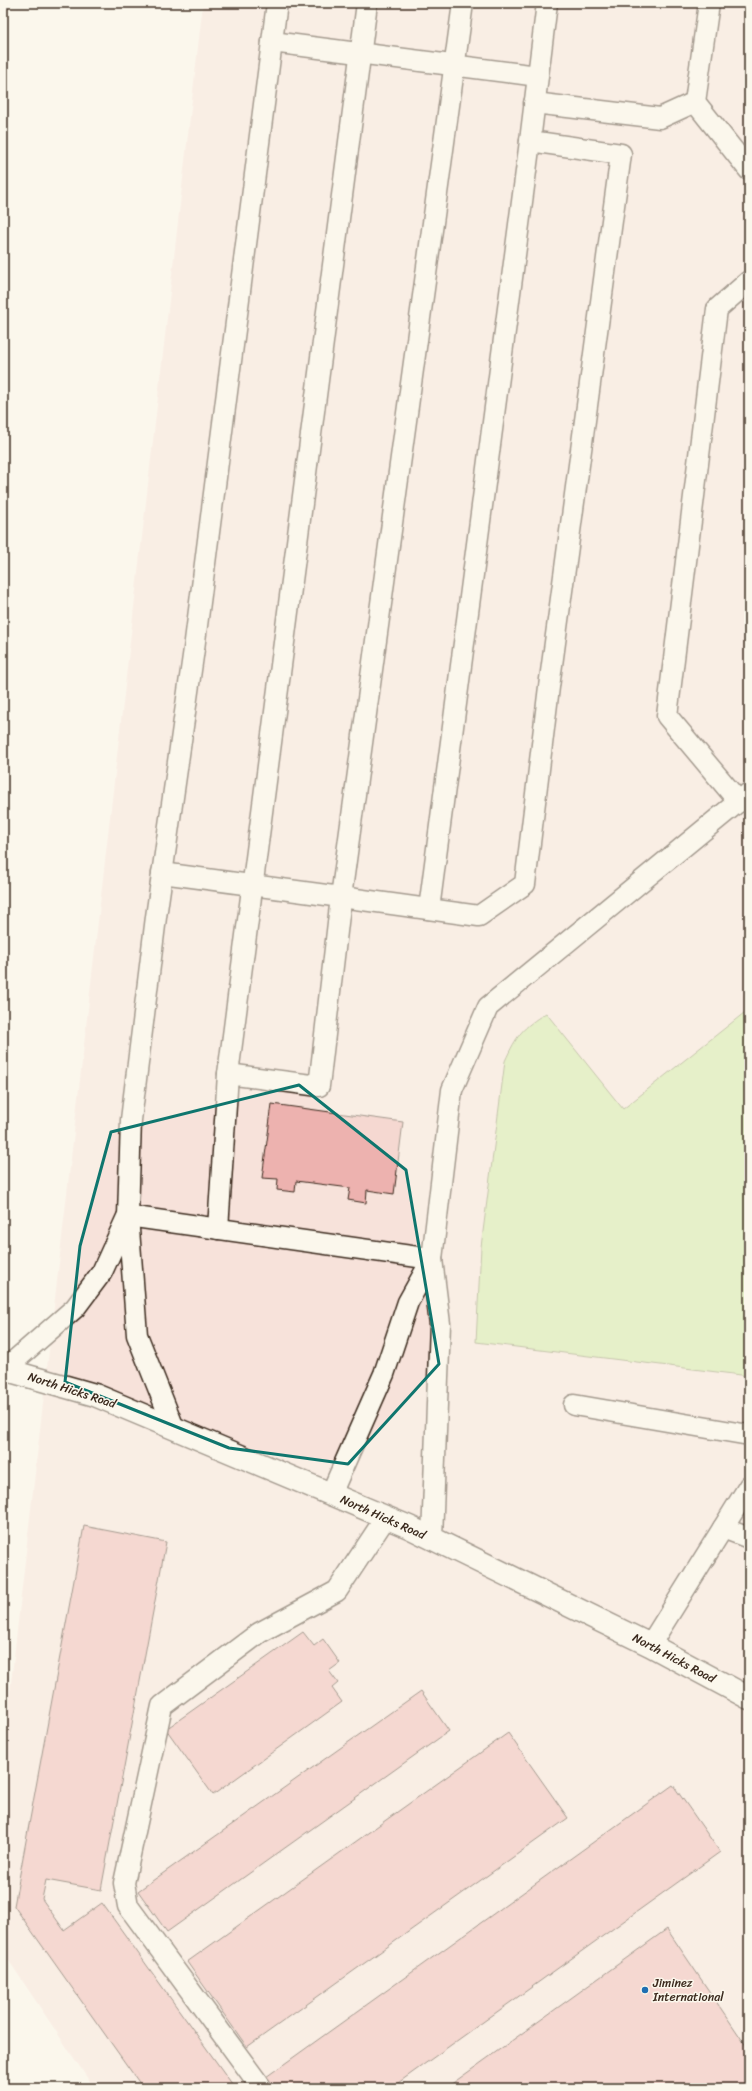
<svg xmlns="http://www.w3.org/2000/svg" width="752" height="2091" font-family="Sriracha,sans-serif">
  <style>
    .built { fill: #f7e2da }
    .green { fill: #cce79d; stroke: #84885e }
    .building { fill: #edb2af; stroke: #3b2a1e }
    .lines { fill: none; stroke-linecap: round; stroke-linejoin: round }
    .service-casing { stroke: #3b2a1e; stroke-width: 23 }
    .secondary-casing { stroke: #3b2a1e; stroke-width: 25 }
    .service { stroke: #fbf7ec; stroke-width: 20 }
    .secondary { stroke: #fbf7ec; stroke-width: 22 }
    .marked { fill: none; stroke: #0f766e; stroke-width: 3; stroke-linejoin: round }
    .poi-dot { fill: #1f6fb2; stroke: #fbf7ec; stroke-width: 1.5 }
    .labels { text-anchor: middle; dominant-baseline: central; stroke-width: 3; stroke-linejoin: round; paint-order: stroke }
    .street-label { font-size: 12px; fill: #3b2a1e; stroke: #fbf7ec }
    .poi-label { font-size: 12px; fill: #3b2a1e; stroke: #fbf7ec; text-anchor: start }
  </style>
  <rect width="100%" height="100%" fill="#fbf7ec"/>
  <filter id="ink" filterUnits="userSpaceOnUse"><feTurbulence type="fractalNoise" baseFrequency=".025" numOctaves="2"/><feDisplacementMap in="SourceGraphic" scale="8" xChannelSelector="R" yChannelSelector="G"/><feConvolveMatrix kernelMatrix="1 2 1 2 8 2 1 2 1" color-interpolation-filters="sRGB"/></filter>
  <g filter="url(#ink)">
    <polygon class="built" points="203,3 749,3 749,2088 94,2088 3,1952 3,1753"/>
    <path class="green" d="M749 1009V1376L476 1342 481 1247 505 1061C517 1035 522 1028 546 1013L623 1109Z"/>
    <g class="building">
      <polygon points="272,1104 403,1122 394,1194 367,1190 366,1203 348,1200 350,1188 296,1181 295,1192 277,1190 278,1179 262,1178"/>
      <polygon points="84,1526 166,1542 101,1890 46,1880 42,1899 64,1930 102,1903 235,2088 143,2088 14,1906"/>
      <polygon points="303,1632 314,1646 323,1639 340,1663 329,1671 338,1683 332,1688 342,1702 213,1795 166,1729"/>
      <polygon points="421,1691 449,1731 167,1932 138,1891"/>
      <polygon points="508,1733 568,1818 247,2047 187,1962"/>
      <polygon points="673,1785 720,1852 391,2088 274,2088 266,2077"/>
      <polygon points="667,1929 749,2050 749,2088 446,2088"/>
    </g>
    <g class="lines">
      <g class="service-casing">
        <g id="service">
          <polyline points="709,3 695,102 749,170"/>
          <polyline points="272,42 538,76"/>
          <polyline points="534,103 660,118 695,102"/>
          <polyline points="739,802 667,716 717,309 749,281"/>
          <polyline points="162,873 341,897 463,3"/>
          <polyline points="429,909 530,141"/>
          <polyline points="228,1074 367,3"/>
          <polyline points="128,1216 432,1259"/>
          <polyline points="218,1229 228,1074 319,1086 341,897 479,916 525,884 549,687 621,154 530,141 547,3"/>
          <polyline points="5,1369 75,1308 102,1272 127,1217"/>
          <polyline points="574,1405 749,1435"/>
          <polyline points="174,1428 137,1335 128,1216 131,1120 156,917 194,649 277,3"/>
          <polyline points="331,1494 384,1374 408,1302 432,1259"/>
          <polyline points="723,1528 749,1486"/>
          <polyline points="432,1538 440,1324 432,1259 452,1090 488,1007 749,793"/>
          <polyline points="650,1645 723,1528 749,1538"/>
          <polyline points="261,2087 128,1906 124,1883 162,1706 259,1633 337,1591 386,1517"/>
        </g>
      </g>
      <g class="secondary-casing">
        <polyline id="secondary" points="3,1369 95,1395 409,1527 650,1645 749,1698"/>
      </g>
      <use href="#service" class="service"/>
      <use href="#secondary" class="secondary"/>
    </g>
  </g>
  <path d="M0 0H752V2091H0ZM299 1085 406 1170 439 1364 348 1464 229 1448 65 1382 80 1246 111 1132Z" fill="#fbf7ec" fill-opacity=".55" fill-rule="evenodd"/>
  <path class="marked" d="M299 1085 406 1170 439 1364 348 1464 229 1448 65 1382 80 1246 111 1132Z"/>
  <circle class="poi-dot" cx="645" cy="1990" r="4"/>
  <g class="labels">
    <g class="street-label">
      <text transform="translate(72 1390) rotate(18)">North Hicks Road</text>
      <text transform="translate(383 1517) rotate(24)">North Hicks Road</text>
      <text transform="translate(674 1658) rotate(28)">North Hicks Road</text>
    </g>
    <g class="poi-label">
      <text x="653" y="1983">Jiminez<tspan x="653" dy="14">International</tspan></text>
    </g>
  </g>
  <rect width="752" height="2091" fill="none" stroke="#fbf7ec" stroke-width="16"/>
  <rect x="8" y="8" width="736" height="2075" fill="none" stroke="#3b2a1e" stroke-width="1.5" filter="url(#ink)"/>
</svg>
